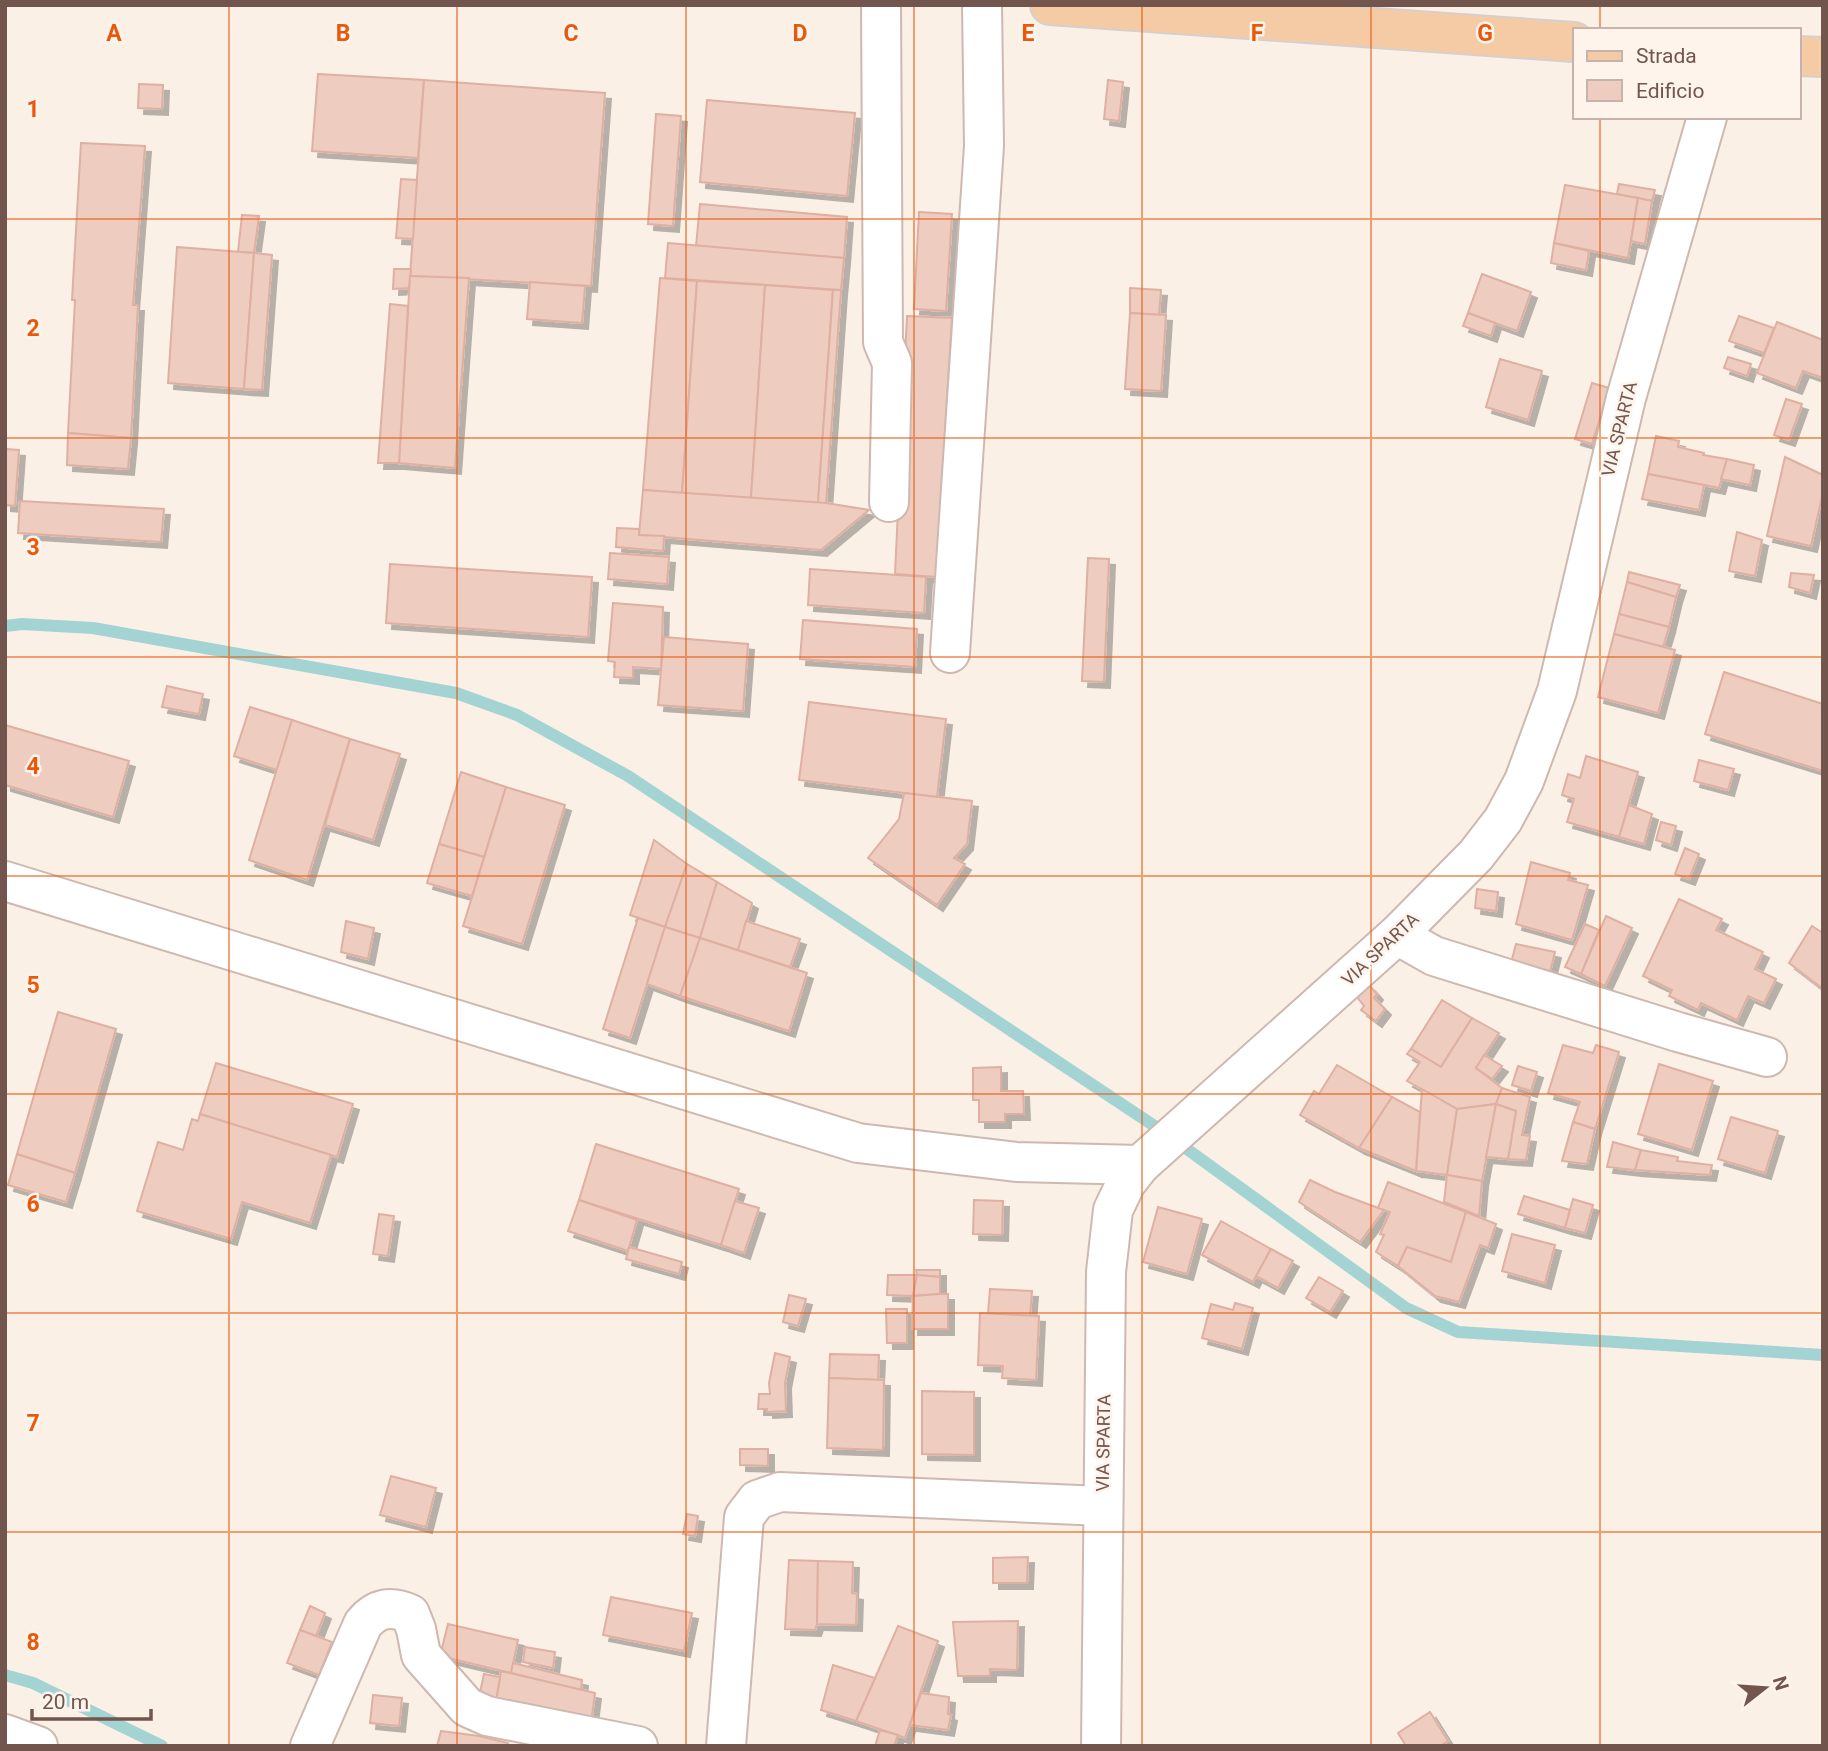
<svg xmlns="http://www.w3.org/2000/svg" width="1828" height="1751" font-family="Roboto,sans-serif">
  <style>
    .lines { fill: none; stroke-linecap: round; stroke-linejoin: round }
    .stream { stroke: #a3d3d3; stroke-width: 12 }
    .building { fill: #eeccc0; stroke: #dfb0a2; stroke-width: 2; filter: url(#shadow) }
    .minor-casing { stroke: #cdb9b0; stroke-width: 42 }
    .major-casing { stroke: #d8cfcd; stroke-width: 42 }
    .minor { stroke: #fff; stroke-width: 38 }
    .major { stroke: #f4cba4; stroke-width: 38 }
    .grid { fill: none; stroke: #e8590c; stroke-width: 2; stroke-opacity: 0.55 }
    .labels { text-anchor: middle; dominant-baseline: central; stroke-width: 5; stroke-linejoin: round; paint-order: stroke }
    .street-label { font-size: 18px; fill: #72554d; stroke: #fef4ec }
    .grid-label { font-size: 23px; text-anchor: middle; font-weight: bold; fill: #e8590c; stroke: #fef4ec; stroke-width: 5; stroke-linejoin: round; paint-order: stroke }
  </style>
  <defs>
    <filter id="shadow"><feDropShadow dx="6" dy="6" stdDeviation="0" flood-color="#0004"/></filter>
  </defs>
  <rect width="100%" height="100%" fill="#faf0e6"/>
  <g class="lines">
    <g class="stream">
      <polyline points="5,626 22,624 93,628 456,693 517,715 628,776 1156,1127"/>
      <polyline points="1180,1144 1406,1308 1458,1332 1823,1355"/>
      <polyline points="5,1675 33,1683 162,1746"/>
    </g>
  </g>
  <g class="building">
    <polygon points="318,74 424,80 418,158 312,151"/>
    <polygon points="424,80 605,93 591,286 410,276"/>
    <polygon points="1108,80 1123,82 1119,121 1104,119"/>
    <polygon points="139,84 163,85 162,109 138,108"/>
    <polygon points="707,100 855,113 847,196 700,182"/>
    <polygon points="656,114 681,116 673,226 648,224"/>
    <polygon points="81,143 145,146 133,305 138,305 131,438 68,433 75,300 72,300"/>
    <polygon points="401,179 417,180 413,239 396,238"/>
    <polygon points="1619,184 1655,190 1652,201 1617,194"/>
    <polygon points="1565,185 1638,198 1628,258 1554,243"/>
    <polygon points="1638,198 1652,201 1645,244 1631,241"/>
    <polygon points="700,204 847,217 844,258 696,246"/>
    <polygon points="919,212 952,214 946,311 914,309"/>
    <polygon points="242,215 259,216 254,253 238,252"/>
    <polygon points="668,243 844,258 841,290 665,278"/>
    <polygon points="1554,243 1589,251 1586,270 1551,263"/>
    <polygon points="177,247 254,253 244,389 168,383"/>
    <polygon points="254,253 272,255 262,390 244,389"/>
    <polygon points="394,269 411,269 409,288 393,289"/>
    <polygon points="1482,274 1531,292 1517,331 1468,313"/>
    <polygon points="410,276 469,278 455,468 399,463"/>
    <polygon points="660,278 697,281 682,493 643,490"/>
    <polygon points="697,281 765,285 751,498 682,493"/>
    <polygon points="530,282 585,286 582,323 527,319"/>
    <polygon points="765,285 833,290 818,503 751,498"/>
    <polygon points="1130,288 1161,290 1159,315 1130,313"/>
    <polygon points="833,290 841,290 826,503 818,503"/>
    <polygon points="390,304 408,306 399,463 378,463"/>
    <polygon points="1130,313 1166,315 1161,391 1125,389"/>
    <polygon points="1468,313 1495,323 1491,336 1463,326"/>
    <polygon points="907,316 952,318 936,577 895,574"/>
    <polygon points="1739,316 1774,328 1764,353 1729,341"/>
    <polygon points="1777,322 1823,340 1823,378 1803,371 1796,388 1757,373"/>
    <polygon points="1728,357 1751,364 1747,376 1724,368"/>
    <polygon points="1500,359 1542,371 1528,420 1486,407"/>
    <polygon points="1592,383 1609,388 1592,444 1575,439"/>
    <polygon points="1786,399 1802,404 1789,440 1774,435"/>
    <polygon points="68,433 131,438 128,469 67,465"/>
    <polygon points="1656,436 1679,441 1678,447 1704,453 1703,455 1727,459 1719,488 1648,474"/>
    <polygon points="5,449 19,450 15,506 5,505"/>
    <polygon points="1785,457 1823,475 1823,492 1811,546 1767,536"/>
    <polygon points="1727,459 1754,465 1750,485 1721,479"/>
    <polygon points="1648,474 1704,485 1699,510 1642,499"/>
    <polygon points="643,490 826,503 869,510 821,550 639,535"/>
    <polygon points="20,501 164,509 161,542 18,533"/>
    <polygon points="617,528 639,529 639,535 664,536 663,551 616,547"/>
    <polygon points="1737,532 1762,540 1755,576 1729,571"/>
    <polygon points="610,553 669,557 667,584 608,579"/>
    <polygon points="1088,558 1109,559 1104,682 1082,681"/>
    <polygon points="390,564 592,577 588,637 386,623"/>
    <polygon points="810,569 926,577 924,613 808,605"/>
    <polygon points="1629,572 1680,585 1676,597 1627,582"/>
    <polygon points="1791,573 1814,575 1810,593 1789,587"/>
    <polygon points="1627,582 1676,597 1669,627 1619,614"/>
    <polygon points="613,603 663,607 661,669 633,667 633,678 614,677 615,662 608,661"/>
    <polygon points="1619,614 1669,627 1663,647 1614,634"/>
    <polygon points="803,620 917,629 915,667 800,659"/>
    <polygon points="1614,634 1675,650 1658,713 1598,697"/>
    <polygon points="664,637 748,644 743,711 658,705"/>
    <polygon points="1724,672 1823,704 1823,771 1705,734"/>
    <polygon points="167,686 203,694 199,714 162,707"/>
    <polygon points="809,702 946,719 937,797 799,780"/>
    <polygon points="250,707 292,720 277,770 234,756"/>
    <polygon points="292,720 350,739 307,880 249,860"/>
    <polygon points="5,725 129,761 113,817 5,785"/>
    <polygon points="350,739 400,754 373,840 325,825"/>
    <polygon points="1586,756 1638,772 1619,837 1567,822 1574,799 1562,795 1568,774 1580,778"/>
    <polygon points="1699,760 1734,769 1728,790 1694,781"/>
    <polygon points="461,772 506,787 484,857 439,844"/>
    <polygon points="506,787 565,805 522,944 463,926"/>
    <polygon points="904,793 972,801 967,844 954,858 965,864 937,905 868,858 899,819"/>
    <polygon points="1629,805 1652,814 1644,844 1619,837"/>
    <polygon points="1661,822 1676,826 1671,845 1656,840"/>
    <polygon points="654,840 687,864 665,927 630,915"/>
    <polygon points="439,844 484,857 472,896 427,883"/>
    <polygon points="1685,848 1699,854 1689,879 1675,874"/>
    <polygon points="1531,862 1570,873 1568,880 1588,885 1572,940 1516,924"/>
    <polygon points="687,864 717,882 700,938 665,927"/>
    <polygon points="717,882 752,903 738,950 700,938"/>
    <polygon points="1477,889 1498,892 1496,911 1475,908"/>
    <polygon points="1679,899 1722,919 1716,930 1763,952 1755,969 1776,979 1764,1003 1748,996 1737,1020 1701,1003 1698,1010 1669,996 1672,990 1643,976"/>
    <polygon points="1606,916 1632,928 1605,986 1581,974"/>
    <polygon points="638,918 665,927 630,1038 603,1029"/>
    <polygon points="346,921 374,928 368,959 341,952"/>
    <polygon points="746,921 800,939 790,967 738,950"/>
    <polygon points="1585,924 1599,930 1581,974 1565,967"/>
    <polygon points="1812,926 1823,933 1823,989 1789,963"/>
    <polygon points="665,927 700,938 680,996 647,984"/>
    <polygon points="700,938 807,973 789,1031 680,996"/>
    <polygon points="1516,944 1555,952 1550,972 1511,963"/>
    <polygon points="1369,985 1377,994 1374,998 1385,1009 1376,1021 1361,1010 1364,1006 1357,997"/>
    <polygon points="1442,1000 1472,1018 1441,1067 1411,1049"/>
    <polygon points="58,1012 116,1029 75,1173 17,1154"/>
    <polygon points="1472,1018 1499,1033 1476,1068 1502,1088 1496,1104 1457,1109 1407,1081 1420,1062 1407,1054 1411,1049 1441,1067"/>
    <polygon points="1563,1045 1593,1053 1596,1045 1619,1052 1595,1129 1573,1122 1580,1102 1548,1093"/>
    <polygon points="1484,1055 1502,1066 1492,1079 1476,1068"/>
    <polygon points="216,1063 353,1104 337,1157 200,1114"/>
    <polygon points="1659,1064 1713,1081 1692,1150 1638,1134"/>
    <polygon points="1337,1065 1392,1097 1359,1148 1300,1115 1314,1091 1319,1094"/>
    <polygon points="1518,1066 1537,1072 1531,1091 1512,1085"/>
    <polygon points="1001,1067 1001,1091 1023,1091 1024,1114 1005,1114 1005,1122 979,1122 979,1100 973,1100 973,1068"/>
    <polygon points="1502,1088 1530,1097 1522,1135 1530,1136 1526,1160 1508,1159 1516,1111 1496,1104"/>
    <polygon points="1422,1089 1457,1109 1447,1175 1416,1171"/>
    <polygon points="1392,1097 1420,1112 1416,1171 1359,1148"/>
    <polygon points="1496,1104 1482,1181 1447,1175 1457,1109"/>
    <polygon points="1496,1104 1516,1111 1508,1159 1486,1157"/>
    <polygon points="200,1114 331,1155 310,1223 242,1202 231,1239 137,1211 158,1142 183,1150 192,1119 198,1121"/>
    <polygon points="1731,1117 1778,1131 1765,1173 1718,1159"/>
    <polygon points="1573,1122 1595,1129 1587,1164 1562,1161"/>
    <polygon points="1613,1142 1641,1150 1635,1170 1607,1167"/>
    <polygon points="596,1144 739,1189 721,1245 579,1200"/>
    <polygon points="1641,1150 1678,1157 1677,1161 1712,1165 1710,1175 1635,1170"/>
    <polygon points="17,1154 75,1173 66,1202 8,1185"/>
    <polygon points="1447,1175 1482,1181 1479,1216 1444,1202"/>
    <polygon points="1310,1180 1335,1192 1384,1210 1360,1242 1299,1202"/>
    <polygon points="1388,1182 1466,1212 1451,1262 1407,1247 1398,1266 1376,1252 1384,1235 1380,1234 1390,1212 1378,1208"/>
    <polygon points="1524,1196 1570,1210 1565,1228 1518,1214"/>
    <polygon points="1573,1199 1593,1205 1585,1233 1565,1228"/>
    <polygon points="579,1200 637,1220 628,1251 568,1231"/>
    <polygon points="974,1200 1003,1201 1002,1235 973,1234"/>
    <polygon points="735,1201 759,1208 744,1253 721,1245"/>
    <polygon points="1158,1207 1202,1219 1187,1274 1143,1262"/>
    <polygon points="1466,1212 1496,1224 1488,1248 1480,1245 1459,1302 1435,1296 1398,1266 1407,1247 1451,1262"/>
    <polygon points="379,1214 394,1216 388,1256 373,1254"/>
    <polygon points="1221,1221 1271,1249 1253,1282 1202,1255"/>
    <polygon points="1512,1234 1555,1245 1545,1283 1502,1271"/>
    <polygon points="629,1247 682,1262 679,1274 626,1259"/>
    <polygon points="1271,1249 1293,1261 1278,1288 1256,1276"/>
    <polygon points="916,1270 940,1270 940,1277 917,1275"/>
    <polygon points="888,1275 917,1275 913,1296 887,1295"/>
    <polygon points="917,1275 940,1277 940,1294 913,1296"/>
    <polygon points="1319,1277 1343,1291 1330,1312 1306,1298"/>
    <polygon points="990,1289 1032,1291 1030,1316 988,1314"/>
    <polygon points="940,1294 948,1294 948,1329 912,1329 913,1296"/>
    <polygon points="789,1295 806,1299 798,1326 783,1322"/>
    <polygon points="1235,1303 1253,1308 1242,1349 1202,1338 1211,1304 1233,1310"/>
    <polygon points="886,1309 907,1309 907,1343 887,1343"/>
    <polygon points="980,1313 1039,1316 1036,1380 1002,1378 1003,1366 978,1365"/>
    <polygon points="775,1353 790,1357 785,1383 786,1411 767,1412 767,1409 758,1409 759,1394 770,1394 769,1383"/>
    <polygon points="830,1354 879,1355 878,1380 829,1378"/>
    <polygon points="829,1378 884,1380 883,1450 827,1448"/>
    <polygon points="922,1391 974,1392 974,1455 922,1454"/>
    <polygon points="740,1449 768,1449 768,1466 740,1465"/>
    <polygon points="391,1476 436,1488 426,1527 380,1515"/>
    <polygon points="687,1514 698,1516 695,1536 683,1534"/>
    <polygon points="1028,1557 1027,1583 993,1583 993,1558"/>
    <polygon points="789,1560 818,1561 817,1624 815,1630 785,1629"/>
    <polygon points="818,1561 853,1562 852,1593 857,1594 856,1625 817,1624"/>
    <polygon points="611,1597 692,1613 684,1651 603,1635"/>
    <polygon points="310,1606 325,1613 316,1636 300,1630"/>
    <polygon points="1018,1621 1017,1670 990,1669 990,1676 958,1676 953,1622"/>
    <polygon points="448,1624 518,1640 511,1673 440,1656"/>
    <polygon points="898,1626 938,1641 905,1738 856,1721"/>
    <polygon points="300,1630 332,1642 319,1675 287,1663"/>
    <polygon points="525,1647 555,1652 553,1668 523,1662"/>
    <polygon points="513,1663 582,1680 581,1690 511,1673"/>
    <polygon points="833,1665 875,1678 856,1721 821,1710"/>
    <polygon points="501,1671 595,1693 591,1724 496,1701"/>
    <polygon points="484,1674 500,1677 496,1701 479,1697"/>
    <polygon points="921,1693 949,1697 948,1714 951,1715 948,1730 910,1725"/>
    <polygon points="373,1695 402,1698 399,1726 370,1723"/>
    <polygon points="1430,1712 1448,1741 1440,1746 1406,1746 1398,1733"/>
    <polygon points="880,1730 898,1735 894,1746 875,1746"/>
    <polygon points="441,1731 479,1736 508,1743 508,1746 437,1746"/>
  </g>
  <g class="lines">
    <g class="minor-casing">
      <g id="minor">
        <polyline points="881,5 883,342 892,363 889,502"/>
        <polyline points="950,653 984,146 982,5"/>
        <polyline points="5,881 858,1143 1016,1162 1140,1165"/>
        <polyline points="1397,935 1434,956 1678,1032 1767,1057"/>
        <polyline points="5,1734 38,1746"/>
        <path d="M310 1746 363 1624C376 1608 391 1605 410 1614L416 1629 421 1655 467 1707 487 1716 638 1746"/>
        <polyline points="726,1746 744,1517 757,1500 780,1492 1102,1506"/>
        <polyline points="1101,1746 1106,1272 1113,1210 1126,1183 1140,1165 1397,935 1476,855 1503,820 1524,781 1557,691 1626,398 1707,117"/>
      </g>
    </g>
    <g class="major-casing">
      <g id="major">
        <polyline points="1050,5 1574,42"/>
        <polyline points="1798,56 1823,57"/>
      </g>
    </g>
    <use href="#minor" class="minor"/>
    <use href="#major" class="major"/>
  </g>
  <path class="grid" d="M229 5V1746M457 5V1746M686 5V1746M914 5V1746M1142 5V1746M1371 5V1746M1600 5V30M1600 117V1746M5 219H1823M5 438H1823M5 657H1823M5 876H1823M5 1094H1823M5 1313H1823M5 1532H1823"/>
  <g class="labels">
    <g class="street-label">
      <text transform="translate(1619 429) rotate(-76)">VIA SPARTA</text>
      <text transform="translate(1380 949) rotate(-43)">VIA SPARTA</text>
      <text transform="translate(1103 1443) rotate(-89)">VIA SPARTA</text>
    </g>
  </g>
  <g class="grid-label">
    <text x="114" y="41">A</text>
    <text x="343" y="41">B</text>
    <text x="571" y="41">C</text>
    <text x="800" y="41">D</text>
    <text x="1028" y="41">E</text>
    <text x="1257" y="41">F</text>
    <text x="1485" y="41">G</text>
    <text x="33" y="117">1</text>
    <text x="33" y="336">2</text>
    <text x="33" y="555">3</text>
    <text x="33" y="774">4</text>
    <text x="33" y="993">5</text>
    <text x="33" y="1212">6</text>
    <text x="33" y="1431">7</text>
    <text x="33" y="1650">8</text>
  </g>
  <rect width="1828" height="1751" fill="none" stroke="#72554d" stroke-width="14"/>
  <rect x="1573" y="28" width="228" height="91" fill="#fef4ec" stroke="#c6b4ac" stroke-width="2"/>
  <rect x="1587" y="51" width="35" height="10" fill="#f4cba4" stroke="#c6b4ac" stroke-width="2"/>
  <text x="1636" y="63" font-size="21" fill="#72554d">Strada</text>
  <rect x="1587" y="80" width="35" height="21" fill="#eeccc0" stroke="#c6b4ac" stroke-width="2"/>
  <text x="1636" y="98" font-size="21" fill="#72554d">Edificio</text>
  <g transform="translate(1765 1688) rotate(73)" stroke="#fef4ec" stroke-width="5" paint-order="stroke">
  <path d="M0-5L12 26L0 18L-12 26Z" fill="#72554d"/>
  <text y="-10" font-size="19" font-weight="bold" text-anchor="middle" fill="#72554d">N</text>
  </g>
  <path d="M32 1709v10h119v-10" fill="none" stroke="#72554d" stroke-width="3.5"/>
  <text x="42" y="1709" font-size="21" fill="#72554d" stroke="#fef4ec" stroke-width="5" paint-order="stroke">20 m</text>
</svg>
